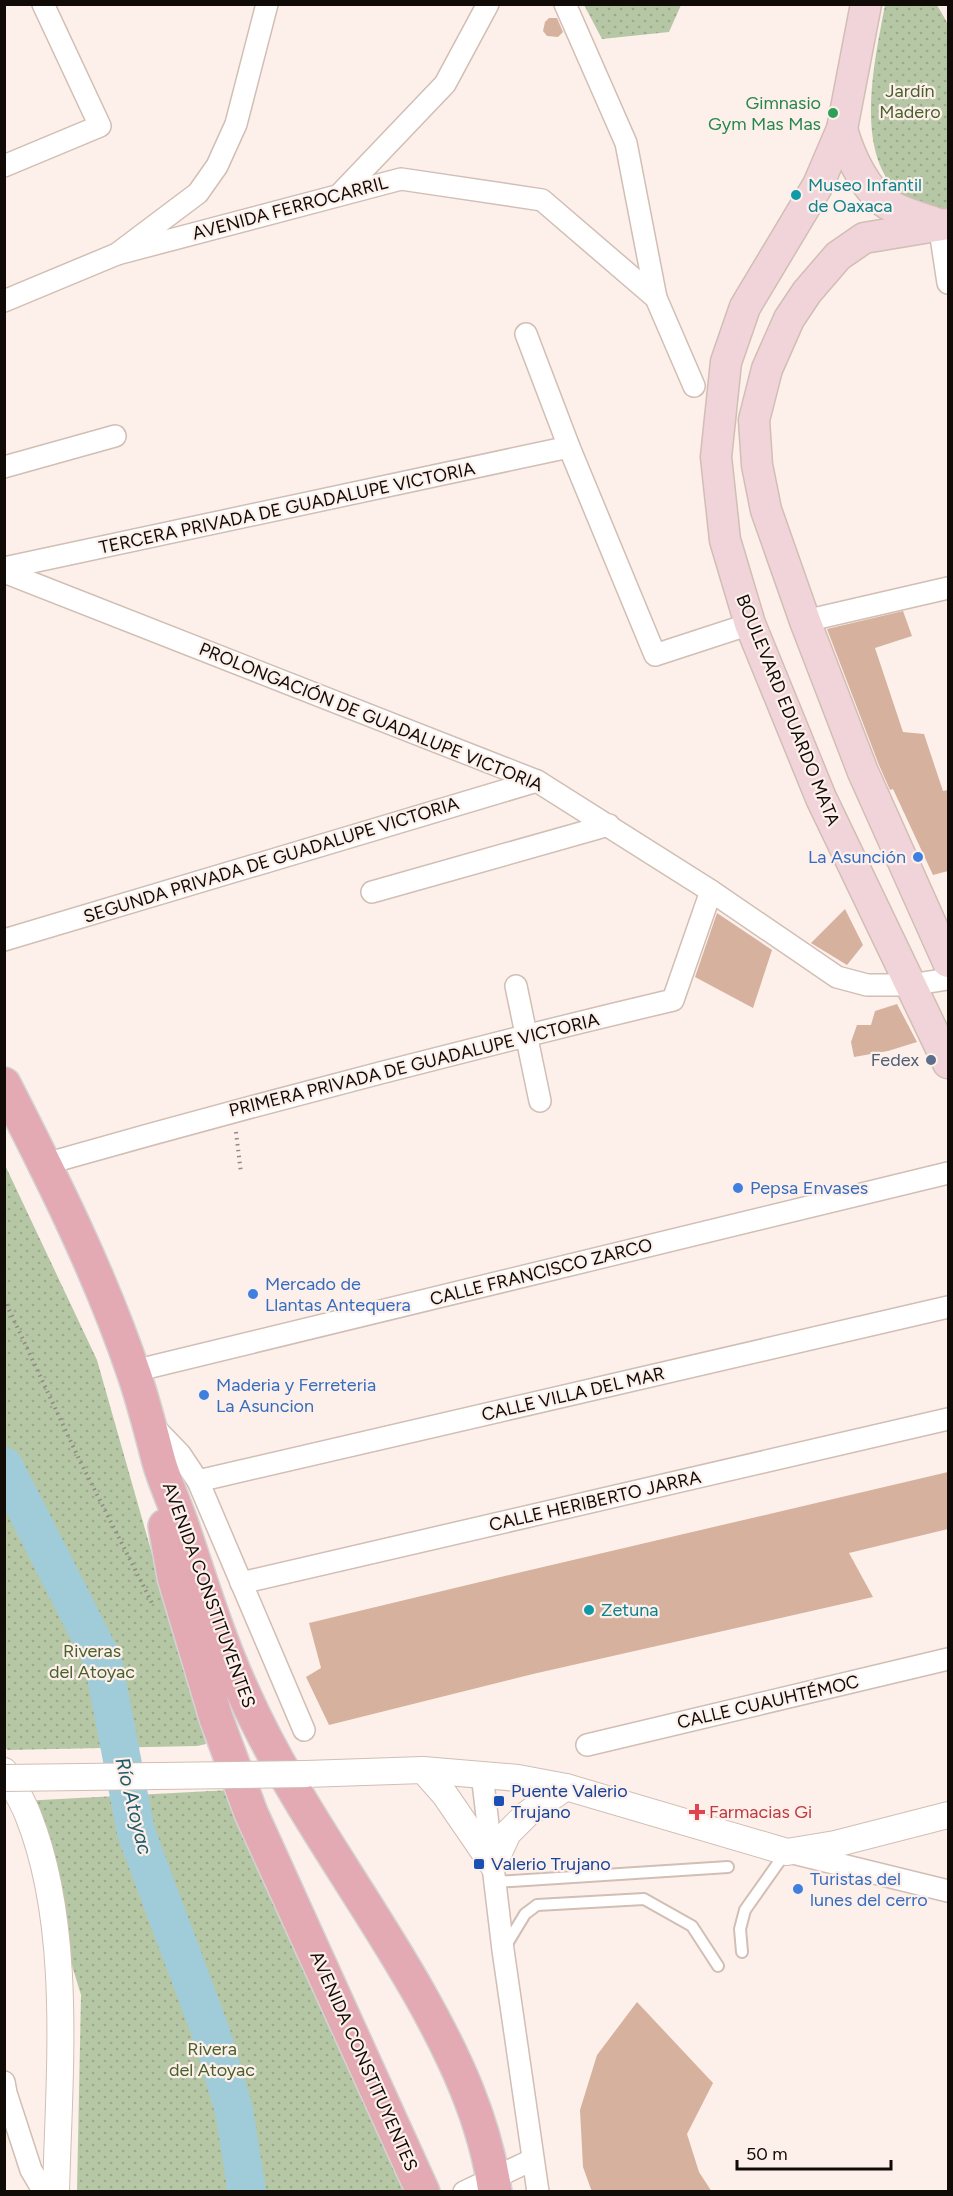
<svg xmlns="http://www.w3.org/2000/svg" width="953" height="2196" font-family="Figtree,sans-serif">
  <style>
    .park { fill: url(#park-dots) }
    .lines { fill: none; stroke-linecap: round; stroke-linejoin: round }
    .river { stroke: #a0ccda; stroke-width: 38 }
    .building { fill: #d6b19e }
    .service-casing { stroke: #d1beb4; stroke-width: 14 }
    .minor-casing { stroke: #d1beb4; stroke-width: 24 }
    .tertiary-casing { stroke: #d1beb4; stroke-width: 28 }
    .secondary-casing { stroke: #d1beb4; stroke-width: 33 }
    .primary-casing { stroke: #d4d3d3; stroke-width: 36 }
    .path { stroke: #928884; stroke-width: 4; stroke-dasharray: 1.5 4.5; stroke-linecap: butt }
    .service { stroke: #fff; stroke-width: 10 }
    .minor { stroke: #fff; stroke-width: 21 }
    .tertiary { stroke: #fff; stroke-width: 26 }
    .secondary { stroke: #f1d4d9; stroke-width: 30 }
    .primary { stroke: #e3aab3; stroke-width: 33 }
    .tertiary-bridge-casing { stroke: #d1beb4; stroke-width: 28; stroke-linecap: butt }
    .tertiary-bridge { stroke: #fff; stroke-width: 26 }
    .leisure-dot { fill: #2e9e5b; stroke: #fdf0ea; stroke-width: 2 }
    .culture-dot { fill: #0f9aa8; stroke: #fdf0ea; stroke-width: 2 }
    .shop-dot { fill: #3f7fe0; stroke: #fdf0ea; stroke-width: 2 }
    .service-dot { fill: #5c6f8a; stroke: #fdf0ea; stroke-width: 2 }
    .transit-dot { fill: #1a4fb4; stroke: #fdf0ea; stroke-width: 2 }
    .health-dot { fill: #e0444e; stroke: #fdf0ea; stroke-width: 2 }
    .labels { text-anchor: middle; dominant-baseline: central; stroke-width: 4.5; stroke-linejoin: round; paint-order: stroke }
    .park-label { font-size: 18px; fill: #49602c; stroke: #fdf0ea }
    .leisure-label { font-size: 18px; fill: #27864d; stroke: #fdf0ea; text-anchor: end }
    .culture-label { font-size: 18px; fill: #0d838f; stroke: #fdf0ea; text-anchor: start }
    .street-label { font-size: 18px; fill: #110b08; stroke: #fdf0ea }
    .shop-label { font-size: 18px; fill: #366cbe; stroke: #fdf0ea; text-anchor: start }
    .service-label { font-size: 18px; fill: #4e5e75; stroke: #fdf0ea; text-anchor: end }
    .transit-label { font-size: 18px; fill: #164399; stroke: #fdf0ea; text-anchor: start }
    .health-label { font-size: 18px; fill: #be3a42; stroke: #fdf0ea; text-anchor: start }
    .water-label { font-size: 20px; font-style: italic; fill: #205b6a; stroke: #fdf0ea }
  </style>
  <defs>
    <pattern id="park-dots" width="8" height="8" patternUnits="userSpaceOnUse" patternTransform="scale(1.5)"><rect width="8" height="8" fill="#b6c7a6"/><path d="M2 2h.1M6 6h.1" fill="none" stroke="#9baa8d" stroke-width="1.8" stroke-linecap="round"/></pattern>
  </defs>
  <rect width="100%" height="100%" fill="#fdf0ea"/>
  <g class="park">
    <polygon points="584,5 681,5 669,32 602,39"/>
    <path d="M885 5H937L948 24V210C940 209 929 211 921 207 847 176 874 65 885 5Z"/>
    <polygon points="4,1163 97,1360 206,1744 197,1746 7,1750 5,1746"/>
    <polygon points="230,1790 423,2191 77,2191 81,1995 22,1801"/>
  </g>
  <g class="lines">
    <polyline class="river" points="4,1466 103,1661 136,1832 211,2033 234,2110 247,2192"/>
  </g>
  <g class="building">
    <polygon points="549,18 557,18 563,32 558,37 547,36 543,31 545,22"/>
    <polygon points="903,611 912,636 875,648 903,732 924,734 943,791 948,790 948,871 933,875 893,789 890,790 879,765 827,629"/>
    <polygon points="845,909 863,945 847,965 811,943"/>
    <polygon points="717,913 772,950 753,1008 695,977"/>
    <polygon points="897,1004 917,1042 888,1051 854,1057 851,1042 857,1025 871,1025 875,1011"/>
    <polygon points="948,1472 948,1529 849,1553 873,1597 533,1674 329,1725 306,1677 321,1668 309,1623 526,1571"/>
    <polygon points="637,2002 713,2083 687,2134 699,2172 712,2192 592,2192 583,2167 580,2110 597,2055"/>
  </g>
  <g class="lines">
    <g class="service-casing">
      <g id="service">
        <polyline points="495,1882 728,1867"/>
        <polyline points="505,1947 525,1914 537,1905 644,1899 692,1926 718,1966"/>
        <polyline points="742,1952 740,1929 745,1910 786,1852"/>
      </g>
    </g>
    <g class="minor-casing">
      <g id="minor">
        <polyline points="565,4 626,143 656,298"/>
        <polyline points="4,166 100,126 43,4"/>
        <polyline points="341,193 445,84 488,4"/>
        <polyline points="939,224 948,283"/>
        <polyline points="117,254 401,179 542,200 656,298 694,386"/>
        <polyline points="4,301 117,254 198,193 217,166 236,124 267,4"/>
        <polyline points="526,334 569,447 655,655 750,624"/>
        <polyline points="4,467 115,436"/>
        <polyline points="4,568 569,447"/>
        <polyline points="4,572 537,781 711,891 837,977 867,985 910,985 948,979"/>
        <polyline points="805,621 948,588"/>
        <polyline points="372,892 609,825"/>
        <polyline points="4,940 537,781"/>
        <polyline points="516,986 540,1101"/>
        <path d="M45 1164C253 1105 463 1050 673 1000L711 891"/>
        <polyline points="134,1371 948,1173"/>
        <polyline points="153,1426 180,1454 198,1481 304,1730"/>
        <polyline points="198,1481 948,1307"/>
        <polyline points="241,1583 948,1419"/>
        <polyline points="587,1745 948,1659"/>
        <polyline points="482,1774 503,1950 538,2192"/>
        <polyline points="793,1853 948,1891"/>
        <polyline points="4,2082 6,2093 31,2170 44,2192"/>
        <polyline points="464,2192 532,2160"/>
      </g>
    </g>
    <g class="tertiary-casing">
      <g id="tertiary">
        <polyline points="423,1770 445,1795 493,1865"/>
        <path d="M4 1771C13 1785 22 1800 28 1815 73 1927 59 2073 56 2192"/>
        <polyline points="306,1774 423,1770 518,1778 566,1787 787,1852 835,1844 948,1815"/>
        <polyline points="493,1865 508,1833 527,1814 566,1787"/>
      </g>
    </g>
    <g class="secondary-casing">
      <g id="secondary">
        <polyline points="866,4 842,129 818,185 745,307 726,362 716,457 725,540 750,624 821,798 948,1063"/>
        <path d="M842 129C849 154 866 194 891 206 905 214 923 218 939 224"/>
        <polyline points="948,224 864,238 838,256 807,292 789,319 767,369 754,420 757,465 766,510 805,621 863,772 948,962"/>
      </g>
    </g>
    <g class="primary-casing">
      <g id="primary">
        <path d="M4 1084C52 1178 100 1273 134 1374 144 1403 151 1432 159 1462 165 1483 175 1504 182 1525 201 1581 218 1638 243 1692 290 1798 362 1892 419 1993 454 2055 485 2120 495 2192"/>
        <polyline points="165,1526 174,1577 216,1718 251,1813 423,2192"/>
      </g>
    </g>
    <g class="path">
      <polyline points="236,1132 241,1173"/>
      <polyline points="4,1299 79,1459 152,1603"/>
    </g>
    <use href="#service" class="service"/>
    <use href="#minor" class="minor"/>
    <use href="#tertiary" class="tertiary"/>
    <use href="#secondary" class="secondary"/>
    <use href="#primary" class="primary"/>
    <g class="tertiary-bridge-casing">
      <polyline id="tertiary-bridge" points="4,1778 306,1774"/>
    </g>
    <use href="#tertiary-bridge" class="tertiary-bridge"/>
  </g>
  <circle class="leisure-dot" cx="833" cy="113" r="6"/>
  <g class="culture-dot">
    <circle cx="796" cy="195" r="6"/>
    <circle cx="589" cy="1610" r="6"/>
  </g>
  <g class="shop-dot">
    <circle cx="918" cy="857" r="6"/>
    <circle cx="738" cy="1188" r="6"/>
    <circle cx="253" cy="1294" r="6"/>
    <circle cx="204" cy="1395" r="6"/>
    <circle cx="798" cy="1889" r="6"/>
  </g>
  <circle class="service-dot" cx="931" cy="1060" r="6"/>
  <g class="transit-dot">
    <rect x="493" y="1795" width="12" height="12" rx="3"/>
    <rect x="473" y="1858" width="12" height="12" rx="3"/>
  </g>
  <path class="health-dot" d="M694 1803h6v6h6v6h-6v6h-6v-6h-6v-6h6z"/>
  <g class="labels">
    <g class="park-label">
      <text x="910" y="91">Jardín<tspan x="910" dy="21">Madero</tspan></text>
      <text x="92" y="1651">Riveras<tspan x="92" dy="21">del Atoyac</tspan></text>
      <text x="212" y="2049">Rivera<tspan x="212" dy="21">del Atoyac</tspan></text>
    </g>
    <g class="leisure-label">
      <text x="821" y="103">Gimnasio<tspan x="821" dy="21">Gym Mas Mas</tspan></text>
    </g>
    <g class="culture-label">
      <text x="808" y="185">Museo Infantil<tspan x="808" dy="21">de Oaxaca</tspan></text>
      <text x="601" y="1610">Zetuna</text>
    </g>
    <g class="street-label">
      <text transform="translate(290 208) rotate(-15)">AVENIDA FERROCARRIL</text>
      <text transform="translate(287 508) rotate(-12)">TERCERA PRIVADA DE GUADALUPE VICTORIA</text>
      <text transform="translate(788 710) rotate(68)">BOULEVARD EDUARDO MATA</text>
      <text transform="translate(371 717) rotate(22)">PROLONGACIÓN DE GUADALUPE VICTORIA</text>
      <text transform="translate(271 860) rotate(-17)">SEGUNDA PRIVADA DE GUADALUPE VICTORIA</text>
      <text transform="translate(414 1065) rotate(-14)">PRIMERA PRIVADA DE GUADALUPE VICTORIA</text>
      <text transform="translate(541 1272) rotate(-14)">CALLE FRANCISCO ZARCO</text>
      <text transform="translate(573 1394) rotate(-13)">CALLE VILLA DEL MAR</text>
      <text transform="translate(595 1501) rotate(-13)">CALLE HERIBERTO JARRA</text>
      <text transform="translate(209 1595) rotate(70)">AVENIDA CONSTITUYENTES</text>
      <text transform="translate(768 1702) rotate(-13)">CALLE CUAUHTÉMOC</text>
      <text transform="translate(364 2061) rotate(66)">AVENIDA CONSTITUYENTES</text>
    </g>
    <g class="shop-label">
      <text x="906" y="857" text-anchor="end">La Asunción</text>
      <text x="750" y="1188">Pepsa Envases</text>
      <text x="265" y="1284">Mercado de<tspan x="265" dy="21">Llantas Antequera</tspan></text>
      <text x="216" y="1385">Maderia y Ferreteria<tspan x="216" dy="21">La Asuncion</tspan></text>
      <text x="810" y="1879">Turistas del<tspan x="810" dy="21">lunes del cerro</tspan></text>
    </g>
    <g class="service-label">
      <text x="919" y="1060">Fedex</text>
    </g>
    <g class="transit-label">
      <text x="511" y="1791">Puente Valerio<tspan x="511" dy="21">Trujano</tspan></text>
      <text x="491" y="1864">Valerio Trujano</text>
    </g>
    <g class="health-label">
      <text x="709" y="1812">Farmacias Gi</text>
    </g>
    <g class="water-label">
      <text transform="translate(134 1806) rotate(76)">Río Atoyac</text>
    </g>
  </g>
  <rect width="953" height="2196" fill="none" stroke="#110b08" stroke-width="12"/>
  <path d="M737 2160v9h154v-9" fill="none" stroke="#110b08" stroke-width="3"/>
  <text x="746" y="2160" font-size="18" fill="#110b08" stroke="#fdf0ea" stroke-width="4.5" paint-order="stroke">50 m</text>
</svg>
